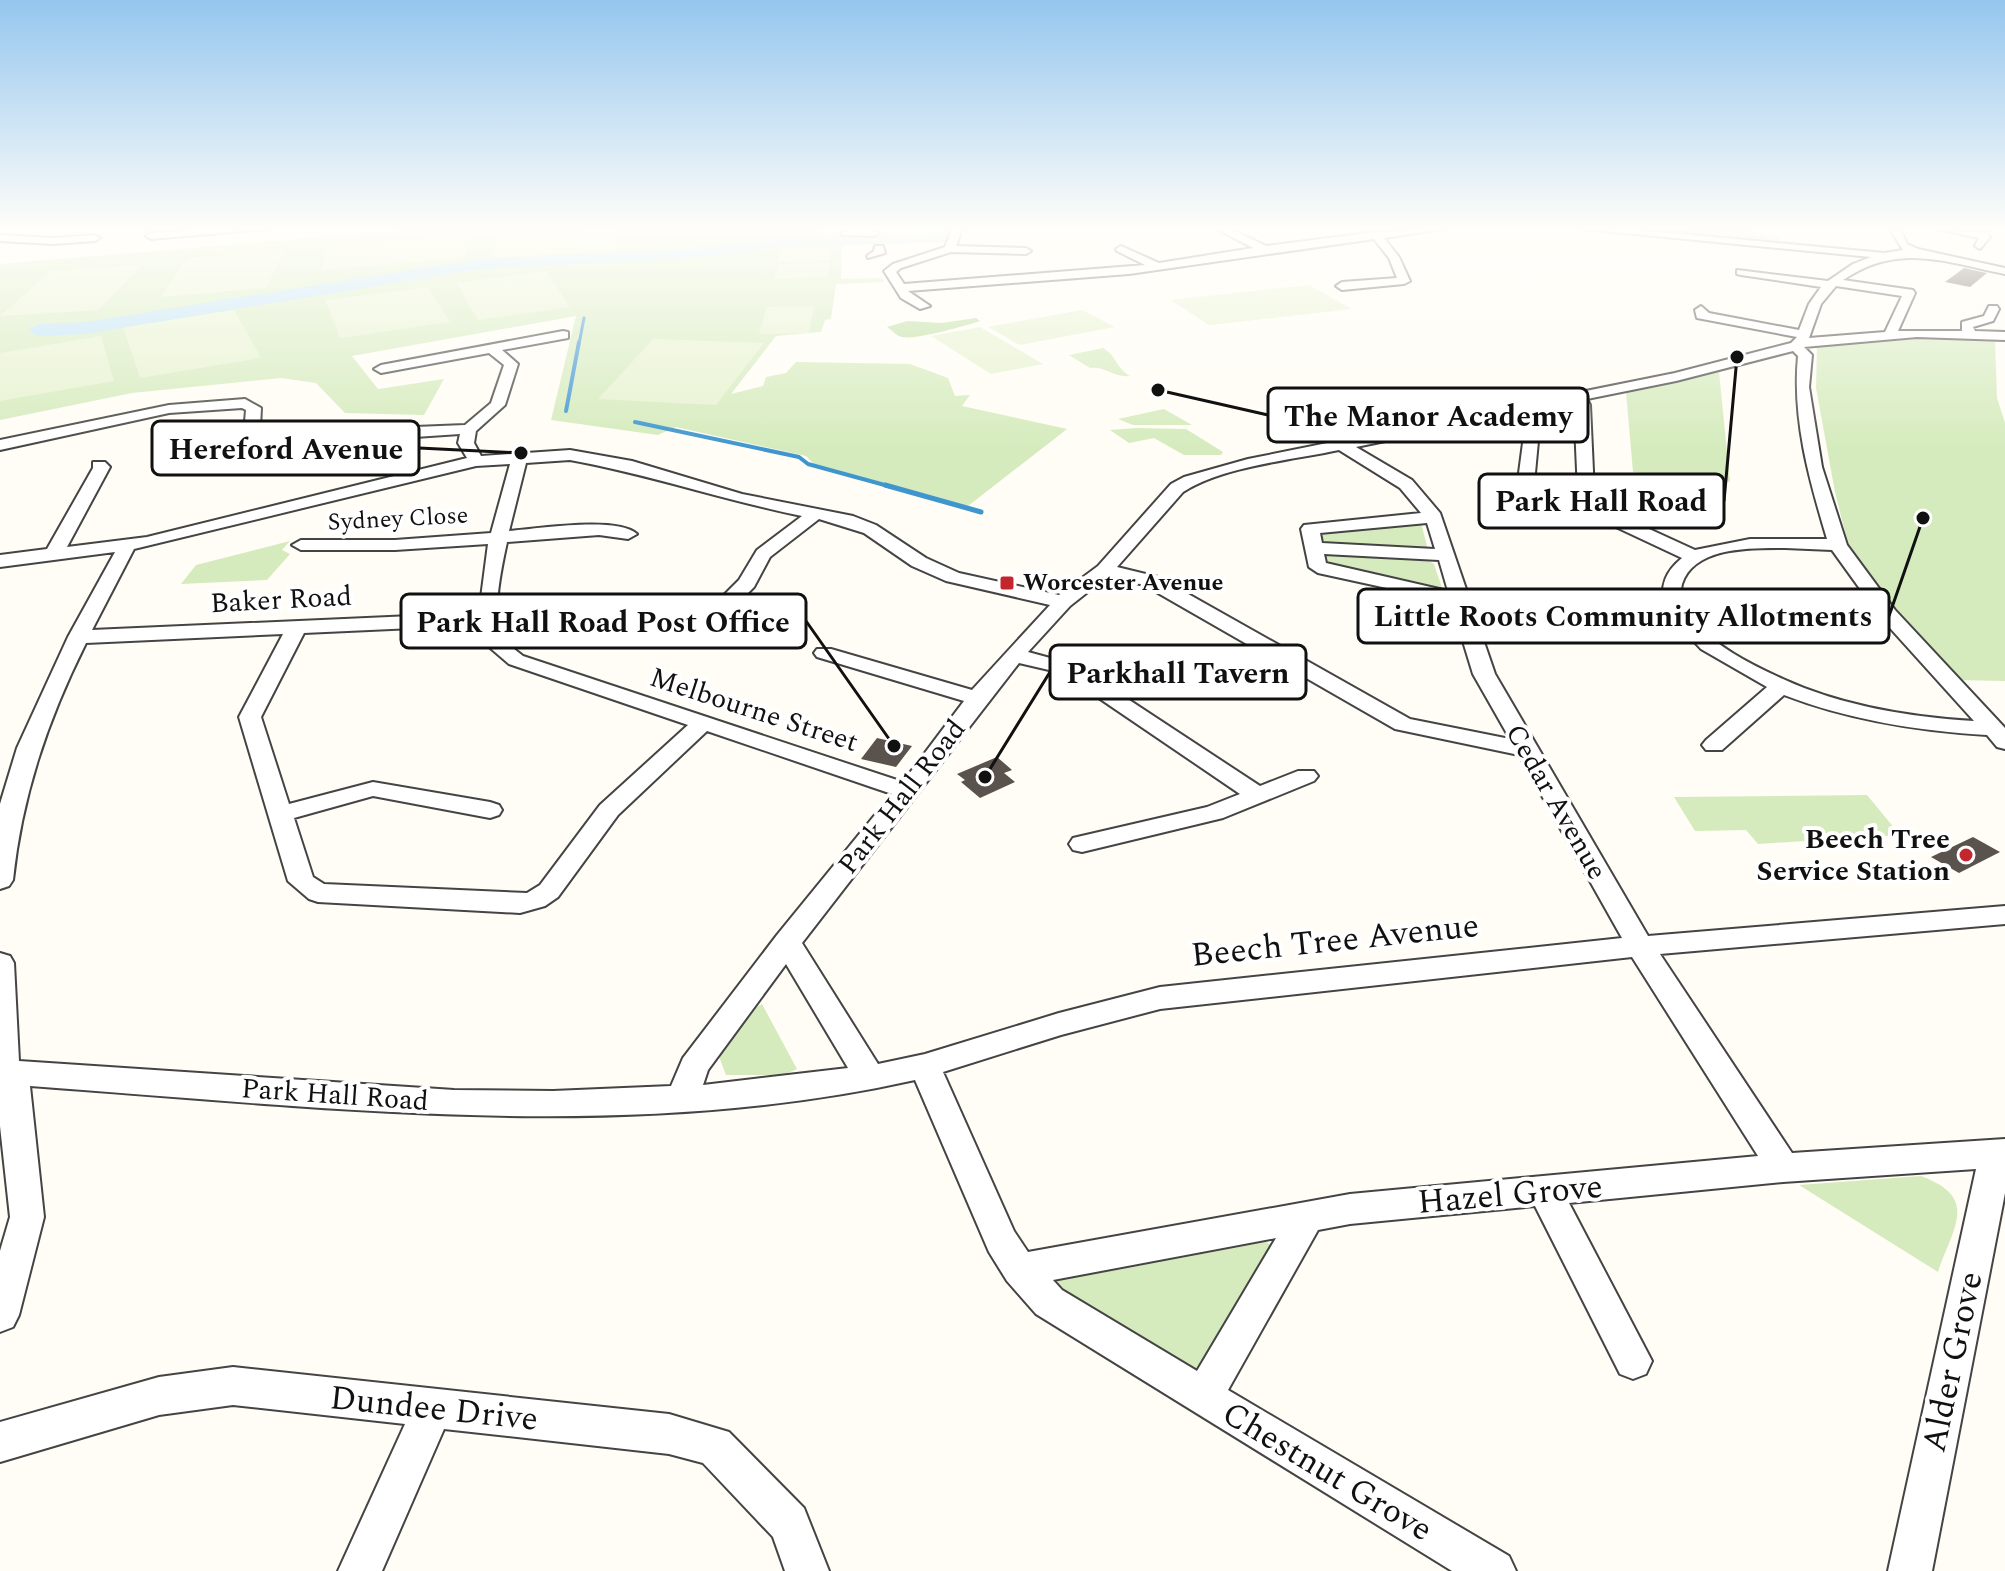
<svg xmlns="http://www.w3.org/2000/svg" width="2005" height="1571" font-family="Spectral,serif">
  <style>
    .green { fill: #d5ebbd }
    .forest { fill: #b9dc9c }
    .pitch { fill: #e6f2cf }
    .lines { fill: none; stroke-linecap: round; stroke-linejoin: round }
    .stream-far2 { stroke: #3f96cf; stroke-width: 3 }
    .stream-far1 { stroke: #3f96cf; stroke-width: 4 }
    .stream { stroke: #3f96cf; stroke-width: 5 }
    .river { fill: #b9e0f7; fill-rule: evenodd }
    .building { fill: #5a524d }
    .minor-casing { stroke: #444; stroke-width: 4 }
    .minor { fill: #fff; fill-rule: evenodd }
    .poi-dot { fill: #c4262e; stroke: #fff; stroke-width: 3 }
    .labels { text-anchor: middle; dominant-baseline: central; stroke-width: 8; stroke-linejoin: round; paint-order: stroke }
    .far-street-label { font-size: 24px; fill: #111; stroke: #fff }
    .far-poi-label { font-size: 24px; font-weight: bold; fill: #111; stroke: #fff; text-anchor: start }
    .street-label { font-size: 28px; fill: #111; stroke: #fff }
    .poi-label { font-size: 28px; font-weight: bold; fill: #111; stroke: #fff; text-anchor: end }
    .near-street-label { font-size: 34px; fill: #111; stroke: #fff }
    .leader { fill: none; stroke: #111; stroke-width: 3 }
    .callout-dot { fill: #111; stroke: #fff; stroke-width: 3 }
    .callout { fill: #fff; stroke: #111; stroke-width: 3 }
    .callout-label { font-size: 30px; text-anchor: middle; font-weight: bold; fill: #111 }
  </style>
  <rect width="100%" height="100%" fill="#fffdf5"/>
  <g class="green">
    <polygon points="418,229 818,229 822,235 956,234 954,241 842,245 841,279 882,278 884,282 836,284 831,319 825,320 821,332 776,336 731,394 763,386 766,377 786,373 796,362 910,364 948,378 955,396 970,395 962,406 1067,429 968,506 814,464 806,456 676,427 658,435 551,420 576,316 352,356 378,389 444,379 424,415 345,413 316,383 281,378 132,393 0,420 0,264"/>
    <polygon points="1624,229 1742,229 1781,238 1781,242 1646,234"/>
    <polygon points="1913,337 1995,340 1997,398 2005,423 2005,681 1957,680 1878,587 1848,544 1835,492 1816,388 1817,345"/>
    <path d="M1103 348C1116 355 1116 368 1130 376 1114 378 1106 366 1090 368L1069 355Z"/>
    <polygon points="1719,372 1730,482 1633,472 1626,392"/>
    <polygon points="1164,409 1192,425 1133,425 1118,419"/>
    <polygon points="1136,428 1186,429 1223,452 1221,455 1184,455 1154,438 1129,443 1110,430"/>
    <polygon points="1421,523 1428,550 1321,544 1318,533"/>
    <polygon points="290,541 282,550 290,554 267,580 181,584 196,565"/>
    <polygon points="1322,553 1429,561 1434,564 1443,591 1324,564"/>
    <polygon points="1867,795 1900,835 1758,844 1746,830 1695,831 1674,797"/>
    <polygon points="762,1004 797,1069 783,1075 726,1075 718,1054 750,1011"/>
    <path d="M1921 1176C1980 1198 1953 1227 1938 1272L1799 1185Z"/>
    <polygon points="1263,1240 1271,1245 1274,1253 1195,1375 1057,1292 1058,1279"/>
  </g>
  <path class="forest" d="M976 318 980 321C964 326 916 340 902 337 893 334 895 332 887 327L907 321 942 323Z"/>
  <g class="pitch">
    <polygon points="616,229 619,250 492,258 497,237"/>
    <polygon points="466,236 466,258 321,270 328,247"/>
    <polygon points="831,247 830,261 778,262 782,248"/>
    <polygon points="284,251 266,288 161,297 187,258"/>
    <polygon points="830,263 827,278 774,279 778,264"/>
    <polygon points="142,265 98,310 0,316 51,271"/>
    <polygon points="546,271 570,307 478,320 456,283"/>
    <polygon points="1309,285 1352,309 1209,325 1171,300"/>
    <polygon points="428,287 450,322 340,338 325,300"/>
    <polygon points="814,306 809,333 759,334 767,307"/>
    <polygon points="234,310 261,358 140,378 123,327"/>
    <polygon points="1082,310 1115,327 1020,345 988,327"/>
    <polygon points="980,327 1043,364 991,374 931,336"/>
    <polygon points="101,336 114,381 0,401 0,353"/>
    <polygon points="653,339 764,343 716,405 598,399"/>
  </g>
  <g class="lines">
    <polyline class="stream-far2" points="579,344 584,318"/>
    <g class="stream-far1">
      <polyline points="566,411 579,342"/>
      <polyline points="635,422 799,457 808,464 892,487"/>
    </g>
    <polyline class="stream" points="885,485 981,512"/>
    <polygon class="river" points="945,234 953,239 951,242 783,247 682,259 480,269 85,334 38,336 28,330 38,324 85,322 480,259 682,249 783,237"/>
  </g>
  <g class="building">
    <polygon points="1964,268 1982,272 1987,273 1970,287 1945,282"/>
    <polygon points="877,738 912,746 896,767 861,759"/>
    <polygon points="997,757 1012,770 1004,773 1015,782 980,798 961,782 965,780 957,774"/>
    <polygon points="1973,837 2000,852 1959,873 1931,857"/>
  </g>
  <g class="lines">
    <g class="minor-casing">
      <g id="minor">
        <polygon points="207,229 268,229 151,239 146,236 151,233"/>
        <polygon points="952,229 962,229 956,246 1026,248 1031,251 1026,254 951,252 901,268 896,272 904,284 1145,265 1117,251 1116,249 1121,246 1159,263 1253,248 1217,229 1231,229 1266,246 1376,232 1442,229 1384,238 1399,257 1410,281 1404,284 1342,290 1336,286 1342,282 1397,278 1389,258 1374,239 1129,274 908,291 930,306 920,309 901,298 884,271 893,264 945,247"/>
        <path d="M1583 229H1628L1884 253 1903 250 1890 229H1900L1907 244 1918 249 2005 268V274C1945 262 1898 242 1843 280L1913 290 1915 293 1898 331H1962V322L1984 316 1989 306H1997L1999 309 1993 321 1973 327 1975 331 2005 332V340L1917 337 1804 347 1812 355 1809 387 1822 467 1847 545 1895 610 2005 728V749L1997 747 1987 735C1918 731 1849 720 1784 695L1722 750H1706L1702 745 1706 740 1767 687 1701 649 1671 617 1471 604 1495 674 1648 936 2005 906V924L1660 954 1792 1153 2005 1139V1193L1932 1571H1888L1976 1169 1783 1182 1569 1203 1652 1361 1646 1374 1633 1379 1620 1374 1535 1206 1350 1224 1318 1230 1228 1390 1509 1556 1516 1571H1452L1036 1314 1007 1281 989 1252 915 1080C625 1145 323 1107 30 1086L44 1217 19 1315 13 1327 0 1332V1251L10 1217 0 1126V953L10 956 14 963 19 1061 454 1090 553 1091 671 1086 683 1058 777 935 892 794 707 731 618 815 558 897 545 906 520 913 318 902 309 899 288 881 239 717 283 634 86 643C48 719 22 795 13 880L9 886 0 889V804L17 748 68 637 115 552 0 567V555L47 549 93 468V462H105L110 467 67 547 147 537 467 458 458 443 460 434 415 437 257 458 250 462 242 457 246 410 242 408 169 413 0 450V440L169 405 245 399 261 408 259 448 415 427 465 425 491 403 504 365 489 353 381 373 374 369 381 365 563 331 568 332V338L502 350 518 364 505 405 476 431 474 443 481 456 570 450 632 461 742 494 853 516 876 525 926 558 959 573 1059 595 1098 566 1171 484 1184 477 1248 459 1675 373 1791 343 1797 337 1697 318 1695 310 1701 306 1709 313 1799 330 1809 304 1821 287 1741 275 1737 274V270L1828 281 1853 264 1871 257ZM1836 286 1902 296 1885 332 1809 338 1821 304ZM1793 351 1798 356C1792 419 1809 479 1827 539H1750L1695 550 1599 506 1594 493 1590 405 1587 399 1676 381ZM1574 402 1578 493 1586 513 1682 558C1666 571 1660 585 1664 605L1467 592 1440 513 1412 480 1356 447 1523 413 1526 420 1519 473 1527 478 1535 473 1540 420 1537 410ZM1339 450 1400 488 1421 513 1304 525 1301 529 1309 567 1318 573 1451 602 1473 674 1510 739 1410 719 1158 577 1117 567 1183 492C1224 466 1292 460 1339 450ZM570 460C648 474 723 500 802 516L757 550 739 580 718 601 672 631 669 635 672 639H686L732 609 754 587 770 557 819 519 864 533 912 566 946 581 1050 605 972 690 831 649H817L814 653 817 657 964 701 903 782 523 656C517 651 508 645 503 639 490 617 502 566 507 542L599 535 628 539 637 534C617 516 537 529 509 531L526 463ZM510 464 491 533 395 540H301L292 545 301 550H395L488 544 479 613 92 630 134 549 476 466ZM1427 523 1435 549 1322 543 1320 533ZM1785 548 1832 550 1881 618 1974 721C1909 717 1842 706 1783 679 1750 664 1714 646 1691 618 1684 609 1679 596 1682 584 1694 546 1753 548 1785 548ZM1324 554 1439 560 1448 591 1326 563ZM1108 576 1144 585 1395 729 1519 755 1622 938 1160 987 1059 1013 925 1054 878 1064 802 943 1019 663 1062 673 1240 794 1207 807 1073 838 1069 844 1073 850 1082 852 1223 818 1314 781 1318 776 1314 771H1298L1260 786 1076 665 1028 652 1070 606ZM479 625 488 646 509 664 688 725 600 805 540 885 527 893 324 884 313 877 294 818 373 796 490 818 499 815 502 810 499 805 490 802 373 782 289 804 261 717 304 633ZM1632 957 1758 1156 1350 1194 1028 1252 1014 1231 943 1072 1061 1035 1160 1009ZM786 964 848 1068 703 1085 708 1070ZM1276 1238 1197 1371 1062 1290 1053 1280Z"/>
        <polygon points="1937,229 1987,233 1990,237 1980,249 1975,246 1979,238"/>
        <polygon points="846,230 874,230 879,233 874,236 842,235 841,233"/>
        <polygon points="0,235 53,238 95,235 100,238 95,241 53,244 0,241"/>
        <polygon points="875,246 883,246 885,253 868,258 867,256 874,251"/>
        <polygon points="233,1367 669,1414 729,1432 804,1508 829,1571 785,1571 773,1537 703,1463 669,1454 444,1429 382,1571 338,1571 405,1424 233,1405 159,1415 0,1462 0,1422 159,1377"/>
      </g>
    </g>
    <use href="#minor" class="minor"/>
  </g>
  <linearGradient id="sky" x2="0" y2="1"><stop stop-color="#95c6ee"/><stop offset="0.51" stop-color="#fffefa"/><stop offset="1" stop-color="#fffefa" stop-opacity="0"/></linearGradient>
  <rect width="2005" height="449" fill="url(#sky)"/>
  <g class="poi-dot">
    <rect x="999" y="575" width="16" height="16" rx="4"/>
    <circle cx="1966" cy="855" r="8"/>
  </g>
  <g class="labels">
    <g class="far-street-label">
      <text transform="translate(398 519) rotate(-3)">Sydney Close</text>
    </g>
    <g class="far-poi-label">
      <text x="1023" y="583">Worcester Avenue</text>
    </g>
    <g class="street-label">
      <text transform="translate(281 600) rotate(-3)">Baker Road</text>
      <text transform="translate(754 710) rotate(18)">Melbourne Street</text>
      <text transform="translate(902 797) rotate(-52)">Park Hall Road</text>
      <text transform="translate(1556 802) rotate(60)">Cedar Avenue</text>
      <text transform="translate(335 1095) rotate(4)">Park Hall Road</text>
    </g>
    <g class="poi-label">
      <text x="1950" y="839">Beech Tree<tspan x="1950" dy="32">Service Station</tspan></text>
    </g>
    <g class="near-street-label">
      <text transform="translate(1335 941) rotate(-6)">Beech Tree Avenue</text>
      <text transform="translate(1510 1195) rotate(-5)">Hazel Grove</text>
      <text transform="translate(1953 1362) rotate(-78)">Alder Grove</text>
      <text transform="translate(434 1409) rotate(6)">Dundee Drive</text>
      <text transform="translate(1327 1472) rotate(31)">Chestnut Grove</text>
    </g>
  </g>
  <path class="leader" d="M1158 390L1268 415M521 453L419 448M1737 357L1724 501M1923 518L1889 616M894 746L806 621M985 777L1050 672"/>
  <g class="callout-dot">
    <circle cx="1158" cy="390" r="8"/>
    <circle cx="521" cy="453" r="8"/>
    <circle cx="1737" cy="357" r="8"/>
    <circle cx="1923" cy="518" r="8"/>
    <circle cx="894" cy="746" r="8"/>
    <circle cx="985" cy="777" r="8"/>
  </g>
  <g class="callout">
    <rect x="1268" y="388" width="320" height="54" rx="8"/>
    <rect x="152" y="421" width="267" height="54" rx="8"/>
    <rect x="1479" y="474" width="245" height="54" rx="8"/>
    <rect x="1358" y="589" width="531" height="54" rx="8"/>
    <rect x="401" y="594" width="405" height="54" rx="8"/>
    <rect x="1050" y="645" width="256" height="54" rx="8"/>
  </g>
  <g class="callout-label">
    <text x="1428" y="426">The Manor Academy</text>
    <text x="286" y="459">Hereford Avenue</text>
    <text x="1601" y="511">Park Hall Road</text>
    <text x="1623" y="626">Little Roots Community Allotments</text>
    <text x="603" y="632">Park Hall Road Post Office</text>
    <text x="1178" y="683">Parkhall Tavern</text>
  </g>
</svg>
